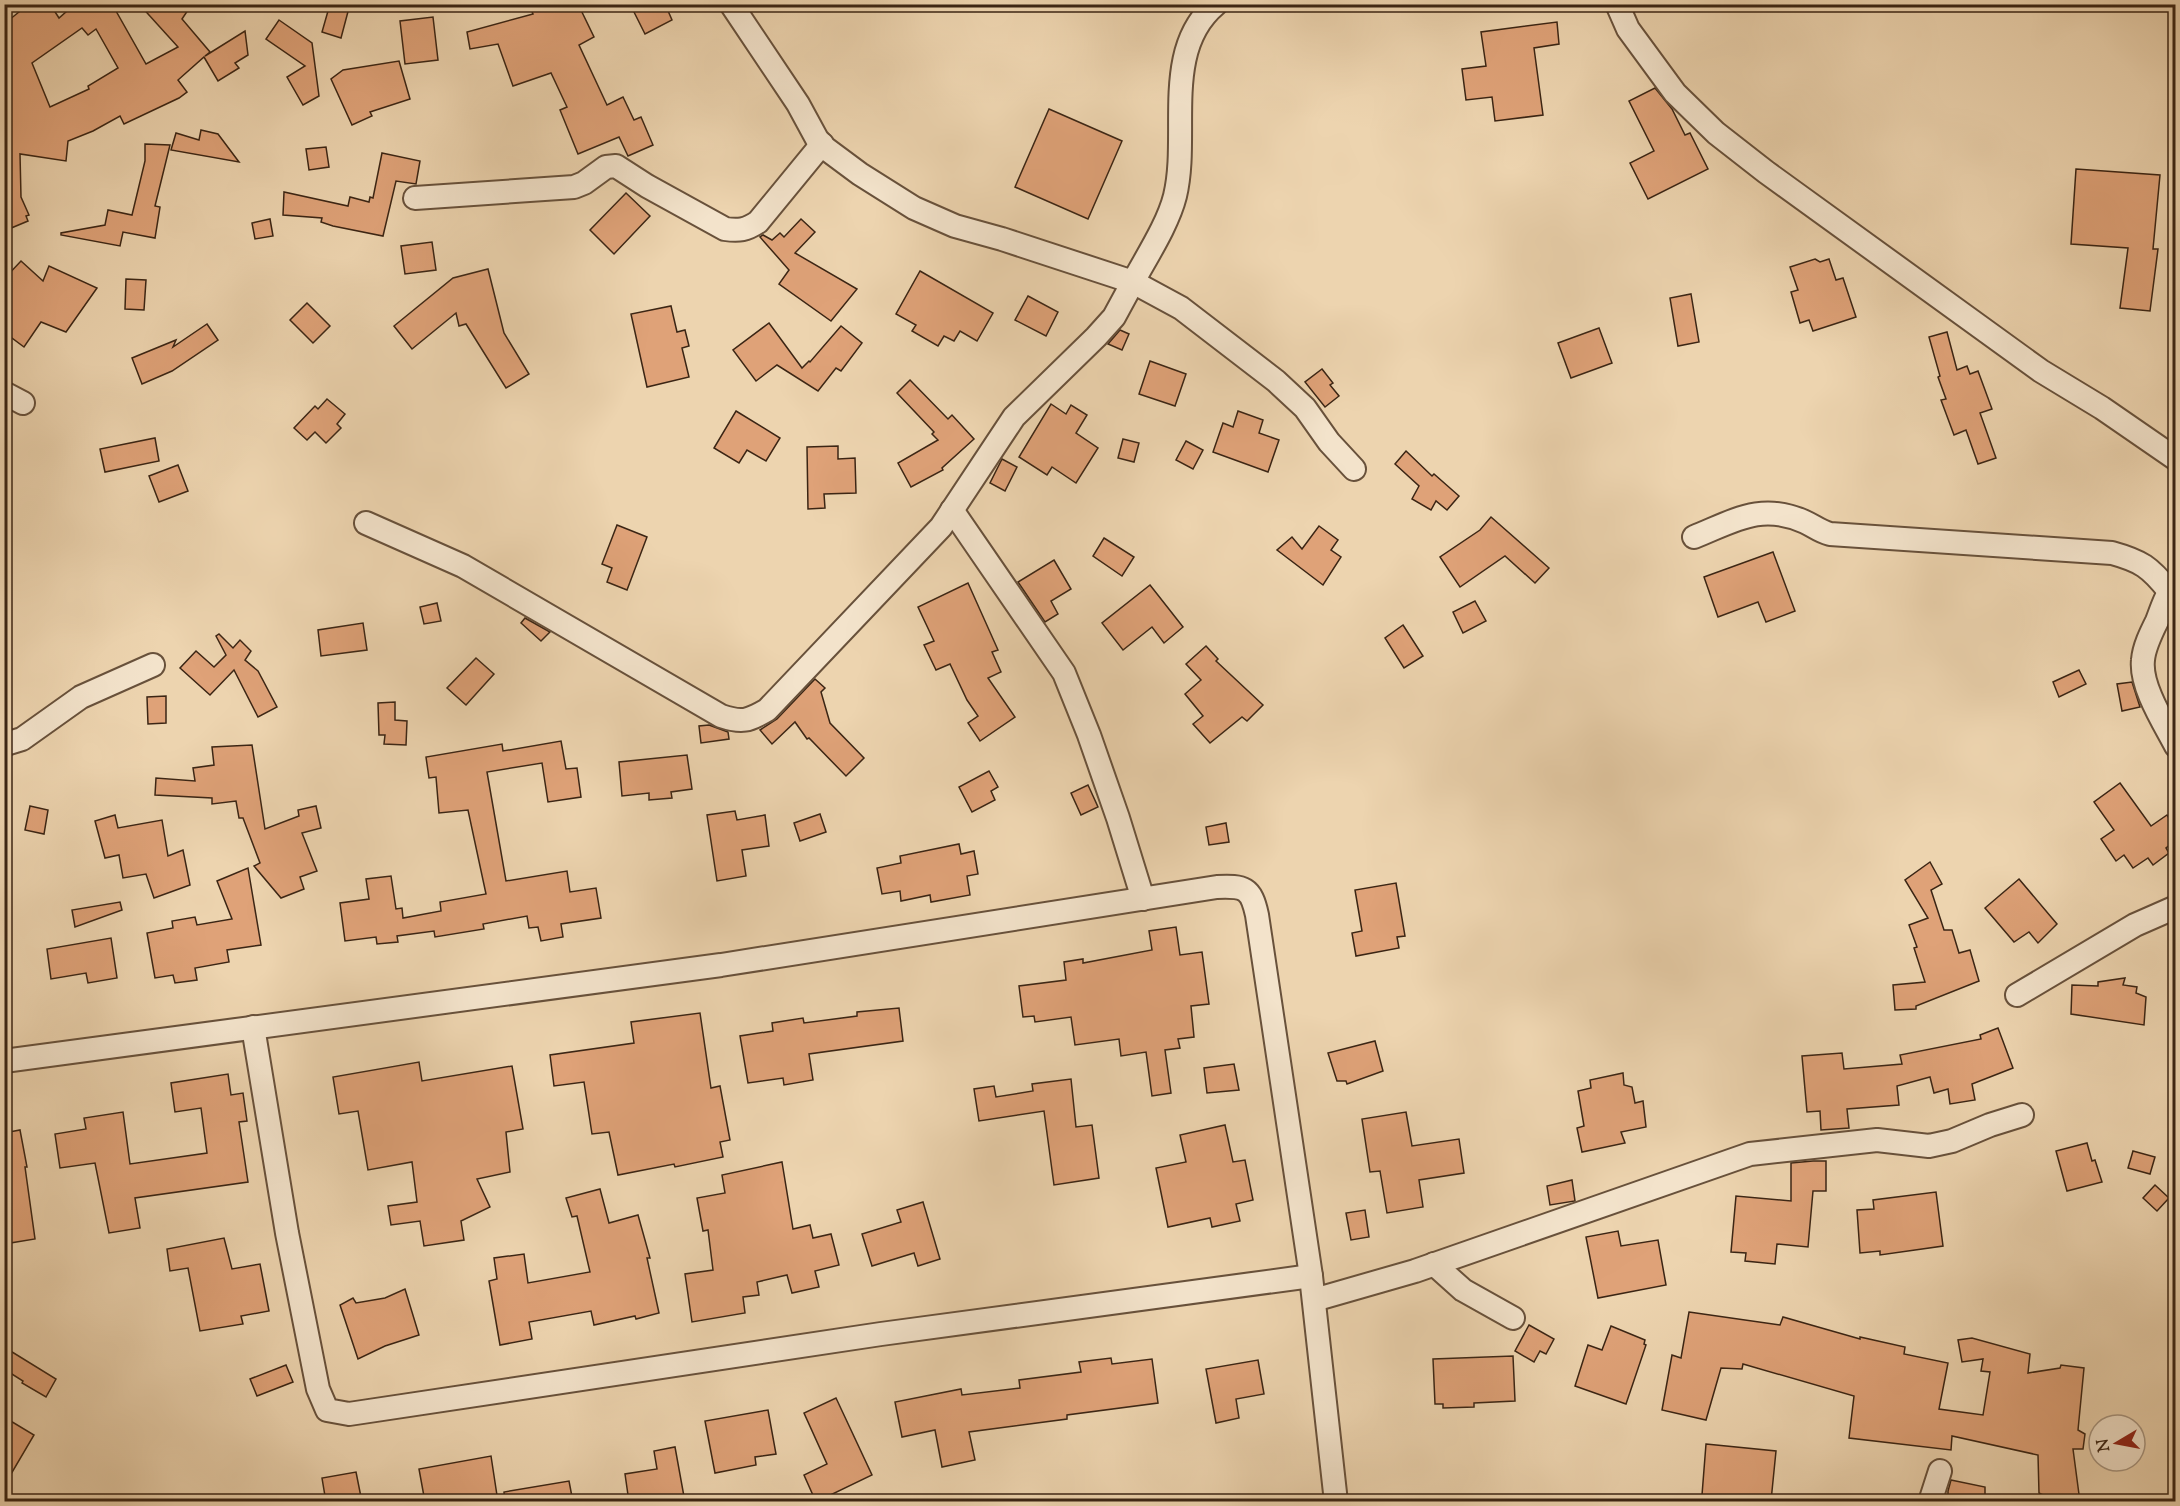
<svg xmlns="http://www.w3.org/2000/svg" width="2180" height="1506" font-family="'Sorts Mill Goudy',serif">
  <style>
    .building { fill: #dfa278; stroke: #3b2514; stroke-width: 1.5; fill-rule: evenodd }
    .lines { fill: none; stroke-linecap: round; stroke-linejoin: round }
    .minor-casing { stroke: #68513b; stroke-width: 26 }
    .minor { stroke: #f3e3cb; stroke-width: 22 }
  </style>
  <rect width="100%" height="100%" fill="#edd4af"/>
  <filter id="stains"><feTurbulence type="fractalNoise" baseFrequency=".00333" numOctaves="4"/><feColorMatrix values="0 0 0 0 .2 0 0 0 0 .09 0 0 0 0 .02 0 0 0 .5 -.17"/></filter>
  <radialGradient id="worn" r=".72"><stop offset=".6" stop-color="#630" stop-opacity="0"/><stop offset="1" stop-color="#630" stop-opacity=".3"/></radialGradient>
  <g class="building">
    <path d="M29 4H50L59 18 75 4H112L146 64 178 47 139 4H192L182 19 210 52 205 56 245 31 248 55 235 63 239 68 218 81 204 57 178 80 187 92 179 98 124 124 120 116 93 131 68 141 66 161 20 154 21 197 29 215 26 216 28 221 4 231V210L6 209 4 204V24ZM82 28 88 35 96 29 118 68 88 86 89 89 50 107 32 63Z"/>
    <polygon points="330,4 350,4 341,38 322,32"/>
    <polygon points="546,4 578,4 594,37 579,45 607,105 623,97 634,120 641,117 653,145 628,156 619,137 578,154 560,110 567,107 551,73 513,86 498,44 470,49 467,32 533,14 531,9"/>
    <polygon points="630,4 665,4 672,20 645,34"/>
    <polygon points="433,17 438,60 405,64 400,21"/>
    <polygon points="279,20 312,43 319,96 303,105 287,77 305,66 266,39"/>
    <polygon points="1557,22 1559,44 1534,48 1543,115 1495,121 1492,97 1466,100 1462,69 1486,66 1481,32"/>
    <polygon points="399,61 410,99 370,112 372,116 352,125 331,79 343,70"/>
    <polygon points="1655,88 1672,109 1685,135 1690,133 1708,169 1648,199 1630,163 1654,151 1629,101"/>
    <polygon points="1049,109 1122,141 1088,219 1015,187"/>
    <polygon points="201,130 218,134 239,162 171,150 176,133 199,140"/>
    <polygon points="145,144 170,145 155,206 160,207 155,238 123,232 120,246 61,235 61,233 105,225 108,210 132,215 145,161"/>
    <polygon points="326,147 329,167 309,170 306,149"/>
    <polygon points="382,153 420,161 416,184 396,181 383,236 333,226 321,222 322,218 283,215 284,192 348,206 350,197 369,202 370,197 373,198"/>
    <polygon points="2076,169 2160,175 2153,249 2158,249 2150,311 2120,308 2128,248 2071,244"/>
    <polygon points="626,193 650,216 614,254 590,230"/>
    <polygon points="270,219 273,236 255,239 252,223"/>
    <polygon points="801,219 815,232 795,253 857,289 831,321 779,284 789,270 760,237 763,235 772,240 780,233 784,237"/>
    <polygon points="432,242 436,270 405,274 401,246"/>
    <polygon points="1815,259 1820,262 1829,259 1836,280 1843,278 1856,317 1813,331 1809,320 1800,323 1791,292 1798,290 1790,267"/>
    <polygon points="21,261 43,281 49,266 97,288 66,332 41,322 24,347 4,332 4,279"/>
    <polygon points="488,269 504,333 529,374 506,388 466,324 459,326 456,313 412,349 394,326 453,278"/>
    <polygon points="920,271 993,313 977,341 960,331 954,341 944,336 938,346 912,331 916,325 896,314"/>
    <polygon points="126,279 146,280 144,310 125,309"/>
    <polygon points="1691,294 1699,342 1678,346 1670,298"/>
    <polygon points="1028,296 1058,312 1046,336 1015,320"/>
    <polygon points="307,303 330,326 313,343 290,320"/>
    <polygon points="671,306 677,332 685,330 689,346 682,348 689,377 647,387 631,314"/>
    <polygon points="769,323 802,368 809,361 810,362 841,326 862,343 841,371 836,368 818,391 777,365 756,381 733,350"/>
    <polygon points="207,324 218,340 172,371 142,384 132,358 176,340 173,347"/>
    <polygon points="1599,328 1612,363 1571,378 1558,343"/>
    <polygon points="1120,330 1129,334 1122,350 1108,344"/>
    <polygon points="1947,332 1957,370 1967,366 1970,374 1978,371 1992,409 1980,413 1996,458 1978,464 1966,430 1954,435 1941,400 1946,399 1938,377 1940,376 1929,337"/>
    <polygon points="1150,361 1186,374 1175,406 1139,394"/>
    <polygon points="1322,369 1333,383 1330,385 1339,396 1325,407 1305,382"/>
    <polygon points="910,380 948,419 952,415 974,439 942,468 943,470 911,487 898,463 938,440 932,434 934,432 897,393"/>
    <polygon points="327,399 345,414 337,424 341,428 326,443 315,432 307,440 294,428 315,406 318,409"/>
    <polygon points="1051,404 1066,414 1071,405 1087,415 1076,433 1098,448 1076,483 1052,467 1047,475 1019,457"/>
    <polygon points="736,411 780,438 766,461 747,450 739,463 714,448"/>
    <polygon points="1238,411 1263,420 1259,433 1279,440 1268,472 1213,452 1223,423 1233,427"/>
    <polygon points="155,438 159,461 105,472 100,449"/>
    <polygon points="1123,439 1139,443 1134,462 1118,458"/>
    <polygon points="1186,441 1203,450 1193,469 1176,460"/>
    <polygon points="838,446 838,459 855,458 856,493 824,494 825,508 808,509 807,447"/>
    <polygon points="1406,451 1432,476 1434,474 1459,496 1447,510 1436,501 1431,510 1412,499 1419,486 1395,464"/>
    <polygon points="1002,459 1017,467 1005,491 990,483"/>
    <polygon points="178,465 188,491 159,502 149,476"/>
    <polygon points="1491,517 1549,568 1535,583 1505,556 1460,587 1440,557 1480,530"/>
    <polygon points="617,525 647,537 627,590 607,582 612,568 602,564"/>
    <polygon points="1319,526 1338,540 1331,550 1341,557 1323,585 1277,550 1292,537 1302,549"/>
    <polygon points="1104,538 1134,557 1122,576 1093,556"/>
    <polygon points="1773,552 1795,611 1766,622 1758,602 1718,617 1704,577"/>
    <polygon points="1054,560 1071,589 1051,601 1058,614 1045,622 1018,582"/>
    <polygon points="968,583 998,650 992,652 1001,672 988,678 1015,717 980,741 968,723 978,716 967,700 950,664 936,670 924,645 934,641 918,607"/>
    <polygon points="1150,585 1183,627 1164,643 1152,627 1123,650 1102,623"/>
    <polygon points="1475,601 1486,621 1463,633 1453,612"/>
    <polygon points="437,603 441,621 424,624 420,607"/>
    <polygon points="525,618 550,632 541,641 521,623"/>
    <polygon points="363,623 367,650 321,656 318,630"/>
    <polygon points="1403,625 1423,656 1404,668 1385,638"/>
    <polygon points="219,634 233,648 240,640 251,651 245,660 258,671 277,707 258,717 234,670 210,695 180,668 196,651 214,667 226,655 216,636"/>
    <polygon points="1206,646 1218,659 1216,661 1263,705 1247,721 1242,717 1210,743 1193,724 1203,716 1185,694 1201,680 1186,664"/>
    <polygon points="476,658 494,674 466,705 447,688"/>
    <polygon points="2079,670 2086,684 2059,697 2053,682"/>
    <polygon points="815,679 825,688 821,692 830,723 864,758 846,776 809,738 807,739 795,722 772,744 760,730 777,719"/>
    <polygon points="2132,682 2140,707 2122,711 2117,684"/>
    <polygon points="166,696 166,723 148,724 147,697"/>
    <polygon points="395,702 395,720 407,721 406,745 384,744 385,735 379,735 378,703"/>
    <polygon points="709,725 728,732 729,739 701,743 699,726"/>
    <polygon points="561,741 566,769 577,768 581,797 548,802 542,763 487,772 506,881 567,871 570,892 596,888 601,918 561,924 563,937 541,941 538,927 529,928 527,916 483,924 484,929 435,937 434,931 397,936 398,942 377,944 376,937 345,941 340,903 369,899 366,879 391,876 396,909 402,908 403,918 441,911 440,902 486,894 468,810 439,813 436,777 429,778 426,757 502,744 503,751"/>
    <polygon points="252,745 265,829 299,816 298,810 316,806 321,828 302,833 317,871 300,877 304,889 281,898 254,866 260,863 243,818 239,818 236,801 212,804 212,798 155,795 156,778 195,781 193,768 214,765 212,747"/>
    <polygon points="687,755 692,789 671,792 672,798 649,800 649,793 622,796 619,762"/>
    <polygon points="989,771 998,787 991,791 995,800 972,812 959,787"/>
    <polygon points="2120,783 2151,826 2167,815 2175,827 2175,841 2166,848 2169,853 2153,865 2148,858 2133,868 2124,855 2116,861 2101,839 2114,830 2094,802"/>
    <polygon points="1088,785 1098,807 1081,815 1071,793"/>
    <polygon points="30,806 48,810 44,834 25,830"/>
    <polygon points="735,811 737,820 765,815 769,846 742,850 746,876 717,881 707,815"/>
    <polygon points="820,814 826,832 800,841 794,823"/>
    <polygon points="115,815 118,828 162,820 168,856 183,850 190,885 154,898 146,874 123,878 119,855 105,858 95,821"/>
    <polygon points="1226,823 1229,842 1209,845 1206,827"/>
    <polygon points="959,844 961,854 974,851 978,874 967,876 970,895 931,902 930,895 901,901 900,891 882,894 877,868 901,863 900,856"/>
    <polygon points="1930,862 1942,884 1931,890 1944,930 1952,930 1959,953 1970,950 1979,981 1916,1006 1916,1009 1895,1010 1893,985 1925,982 1914,948 1917,947 1909,925 1928,918 1905,880"/>
    <polygon points="248,868 261,945 227,950 229,962 195,968 197,980 175,983 173,975 155,978 147,933 173,928 172,921 195,917 197,925 232,919 217,881"/>
    <polygon points="2019,879 2057,924 2038,943 2029,932 2014,942 1985,908"/>
    <polygon points="1396,883 1405,936 1397,937 1399,948 1356,956 1352,933 1362,931 1355,890"/>
    <polygon points="120,902 122,910 75,927 72,910"/>
    <polygon points="1176,927 1180,955 1202,952 1209,1004 1191,1006 1194,1037 1178,1039 1180,1048 1165,1050 1171,1093 1152,1096 1146,1052 1121,1056 1119,1039 1075,1045 1071,1017 1035,1022 1034,1016 1023,1017 1019,986 1066,980 1064,962 1083,959 1083,963 1152,950 1149,931"/>
    <polygon points="111,938 117,978 88,983 86,973 51,979 47,949"/>
    <polygon points="2125,978 2123,985 2137,987 2136,993 2146,997 2144,1025 2071,1014 2072,985 2098,986 2098,982"/>
    <polygon points="899,1008 903,1041 809,1054 813,1080 784,1085 783,1078 748,1083 740,1036 773,1031 772,1023 803,1018 804,1023 857,1016 857,1012"/>
    <polygon points="700,1013 711,1088 720,1086 730,1140 720,1142 723,1157 675,1167 674,1164 618,1175 609,1132 592,1134 584,1082 554,1086 550,1055 634,1043 631,1022"/>
    <polygon points="1998,1028 2013,1068 1972,1084 1975,1100 1950,1104 1948,1089 1934,1093 1930,1077 1897,1086 1899,1105 1847,1109 1849,1128 1821,1130 1820,1111 1807,1112 1802,1056 1842,1053 1844,1069 1902,1064 1900,1055 1981,1039 1980,1035"/>
    <polygon points="1375,1041 1383,1071 1347,1084 1346,1081 1337,1081 1328,1053"/>
    <polygon points="419,1062 422,1081 512,1066 523,1129 506,1132 510,1172 477,1179 490,1207 461,1221 464,1240 424,1246 420,1221 391,1225 388,1206 417,1202 412,1162 368,1170 358,1111 339,1114 333,1077"/>
    <polygon points="1234,1064 1239,1090 1207,1093 1204,1068"/>
    <polygon points="1623,1073 1624,1085 1632,1087 1635,1103 1643,1101 1646,1127 1621,1132 1625,1143 1582,1152 1577,1128 1584,1126 1578,1091 1591,1088 1590,1080"/>
    <polygon points="228,1074 231,1095 243,1093 247,1121 239,1122 248,1182 135,1198 140,1228 109,1233 95,1163 60,1168 55,1134 86,1129 84,1118 123,1112 130,1164 207,1153 201,1108 175,1112 171,1083"/>
    <polygon points="1071,1079 1076,1127 1092,1125 1099,1178 1054,1185 1044,1111 979,1121 974,1089 994,1086 996,1097 1033,1091 1032,1084"/>
    <polygon points="1406,1112 1412,1146 1459,1139 1464,1173 1419,1180 1423,1207 1387,1213 1380,1171 1370,1172 1362,1119"/>
    <polygon points="1225,1125 1233,1162 1245,1160 1253,1200 1236,1204 1240,1221 1212,1227 1210,1218 1168,1227 1156,1168 1186,1162 1180,1135"/>
    <polygon points="20,1130 27,1167 25,1167 35,1239 4,1244 4,1133"/>
    <polygon points="2087,1143 2092,1161 2095,1160 2102,1182 2067,1191 2056,1151"/>
    <polygon points="2133,1151 2155,1157 2150,1174 2128,1168"/>
    <polygon points="1813,1161 1826,1161 1826,1191 1813,1191 1808,1247 1777,1244 1775,1264 1745,1261 1746,1253 1731,1252 1736,1196 1791,1201 1791,1163"/>
    <polygon points="782,1162 793,1229 810,1225 813,1238 831,1234 839,1265 815,1271 819,1287 792,1293 787,1275 757,1282 759,1295 743,1297 745,1313 692,1322 685,1274 713,1270 708,1230 703,1231 697,1198 725,1193 722,1175"/>
    <polygon points="1572,1180 1575,1201 1550,1205 1547,1186"/>
    <polygon points="2155,1185 2169,1198 2157,1211 2143,1198"/>
    <polygon points="600,1189 609,1223 638,1215 650,1258 647,1258 659,1313 636,1319 635,1316 594,1325 591,1311 529,1322 532,1339 500,1345 489,1281 497,1279 494,1258 524,1254 528,1283 590,1272 577,1216 572,1217 566,1198"/>
    <polygon points="1936,1192 1943,1246 1880,1255 1880,1251 1860,1253 1857,1210 1874,1209 1873,1200"/>
    <polygon points="923,1202 940,1259 918,1266 914,1253 872,1266 862,1234 901,1222 897,1210"/>
    <polygon points="1365,1210 1369,1237 1351,1240 1346,1213"/>
    <polygon points="1618,1231 1621,1246 1658,1240 1666,1285 1598,1298 1586,1237"/>
    <polygon points="224,1238 232,1269 260,1264 269,1311 241,1316 243,1324 200,1331 188,1268 170,1271 167,1249"/>
    <polygon points="405,1289 419,1335 385,1346 358,1359 340,1305 353,1298 356,1303 385,1298"/>
    <polygon points="1689,1312 1780,1325 1783,1317 1860,1339 1860,1337 1905,1347 1904,1354 1948,1363 1939,1409 1983,1415 1990,1372 1981,1371 1983,1359 1962,1362 1958,1340 1972,1338 2030,1354 2028,1373 2060,1368 2061,1365 2084,1368 2078,1430 2085,1434 2083,1449 2073,1449 2080,1502 2043,1502 2043,1495 2039,1493 2038,1455 1952,1436 1951,1450 1849,1438 1854,1396 1743,1364 1742,1369 1721,1368 1706,1420 1662,1410 1672,1355 1681,1358"/>
    <polygon points="1529,1325 1554,1339 1546,1354 1540,1351 1534,1362 1515,1351"/>
    <polygon points="1611,1326 1645,1340 1644,1344 1646,1345 1626,1404 1575,1386 1588,1345 1602,1350"/>
    <polygon points="4,1347 56,1379 46,1397 22,1383 23,1381 4,1369"/>
    <polygon points="1513,1356 1515,1401 1474,1403 1474,1407 1443,1408 1443,1404 1435,1404 1433,1359"/>
    <polygon points="1111,1358 1112,1364 1152,1359 1158,1403 1067,1415 1067,1419 969,1432 975,1460 942,1467 935,1430 902,1437 895,1402 961,1389 962,1395 1020,1388 1019,1380 1081,1372 1079,1362"/>
    <polygon points="1258,1360 1264,1394 1236,1399 1239,1418 1216,1423 1206,1369"/>
    <polygon points="286,1365 293,1382 257,1396 250,1379"/>
    <polygon points="836,1398 872,1475 816,1502 804,1475 827,1464 804,1413"/>
    <polygon points="768,1410 776,1454 755,1457 756,1465 715,1473 705,1421"/>
    <polygon points="4,1417 34,1435 4,1486"/>
    <polygon points="1706,1444 1776,1451 1771,1501 1702,1495"/>
    <polygon points="675,1447 685,1502 629,1502 625,1474 657,1469 654,1451"/>
    <polygon points="491,1456 498,1502 425,1502 419,1469"/>
    <polygon points="356,1472 362,1502 326,1502 322,1478"/>
    <polygon points="1951,1480 1985,1487 1985,1502 1948,1502 1948,1491"/>
    <polygon points="569,1481 573,1502 505,1502 504,1492"/>
  </g>
  <g class="lines">
    <g class="minor-casing">
      <g id="minor">
        <path d="M1216 4C1161 50 1190 134 1175 196 1168 224 1147 256 1133 282L1181 308 1276 381 1305 408 1329 442 1354 469"/>
        <polyline points="1617,4 1628,29 1675,93 1716,133 1766,172 2041,371 2102,408 2176,459"/>
        <path d="M415 198 574 187 584 183 606 167 616 166 647 186 725 229C739 231 746 230 758 222L822 144"/>
        <polyline points="4,393 23,403"/>
        <polyline points="952,510 1064,673 1089,735 1118,818 1143,899"/>
        <path d="M366 523 463 566 721 716C742 723 748 721 767 710L941 527 1014 417 1096 337 1114 317 1133 282 1002 239 955 226 914 208 860 174 825 148 817 139 798 104 731 4"/>
        <path d="M1694 537C1734 521 1761 502 1805 522 1814 526 1819 531 1830 534L2112 553C2141 561 2150 567 2169 591"/>
        <path d="M2176 583C2166 594 2162 608 2157 621 2151 633 2144 647 2143 660 2140 686 2164 723 2176 746"/>
        <polyline points="4,741 9,743 22,739 81,697 153,665"/>
        <polyline points="2017,995 2135,925 2176,907"/>
        <polyline points="253,1027 287,1233 318,1389 327,1410 349,1414 881,1334 1311,1276"/>
        <path d="M4 1061 721 965 1217 887C1244 886 1251 887 1257 915L1311 1276 1336 1502"/>
        <polyline points="1434,1264 1463,1290 1513,1318"/>
        <polyline points="1314,1300 1415,1271 1750,1154 1877,1140 1929,1146 1952,1141 1990,1125 2022,1115"/>
        <polyline points="1930,1502 1940,1471"/>
      </g>
    </g>
    <use href="#minor" class="minor"/>
  </g>
  <rect width="2180" height="1506" fill="none" stroke="#edd4af" stroke-width="24"/>
  <rect x="6" y="6" width="2168" height="1494" fill="none" stroke="#3b2514" stroke-width="3"/>
  <rect x="12" y="12" width="2156" height="1482" fill="none" stroke="#3b2514" stroke-width="1.5"/>
  <g transform="translate(2117 1443) rotate(260)"><circle r="28" fill="#f3e3cb" stroke="#a99782" stroke-width="1.5"/>
  <path d="M0-4.5L10 22L0 15L-10 22Z" fill="#8f2418"/>
  <text y="-9" font-size="16" font-weight="bold" text-anchor="middle" fill="#3b2514">N</text>
  </g>
  <rect width="100%" height="100%" filter="url(#stains)"/>
  <rect width="100%" height="100%" fill="url(#worn)"/>
</svg>
